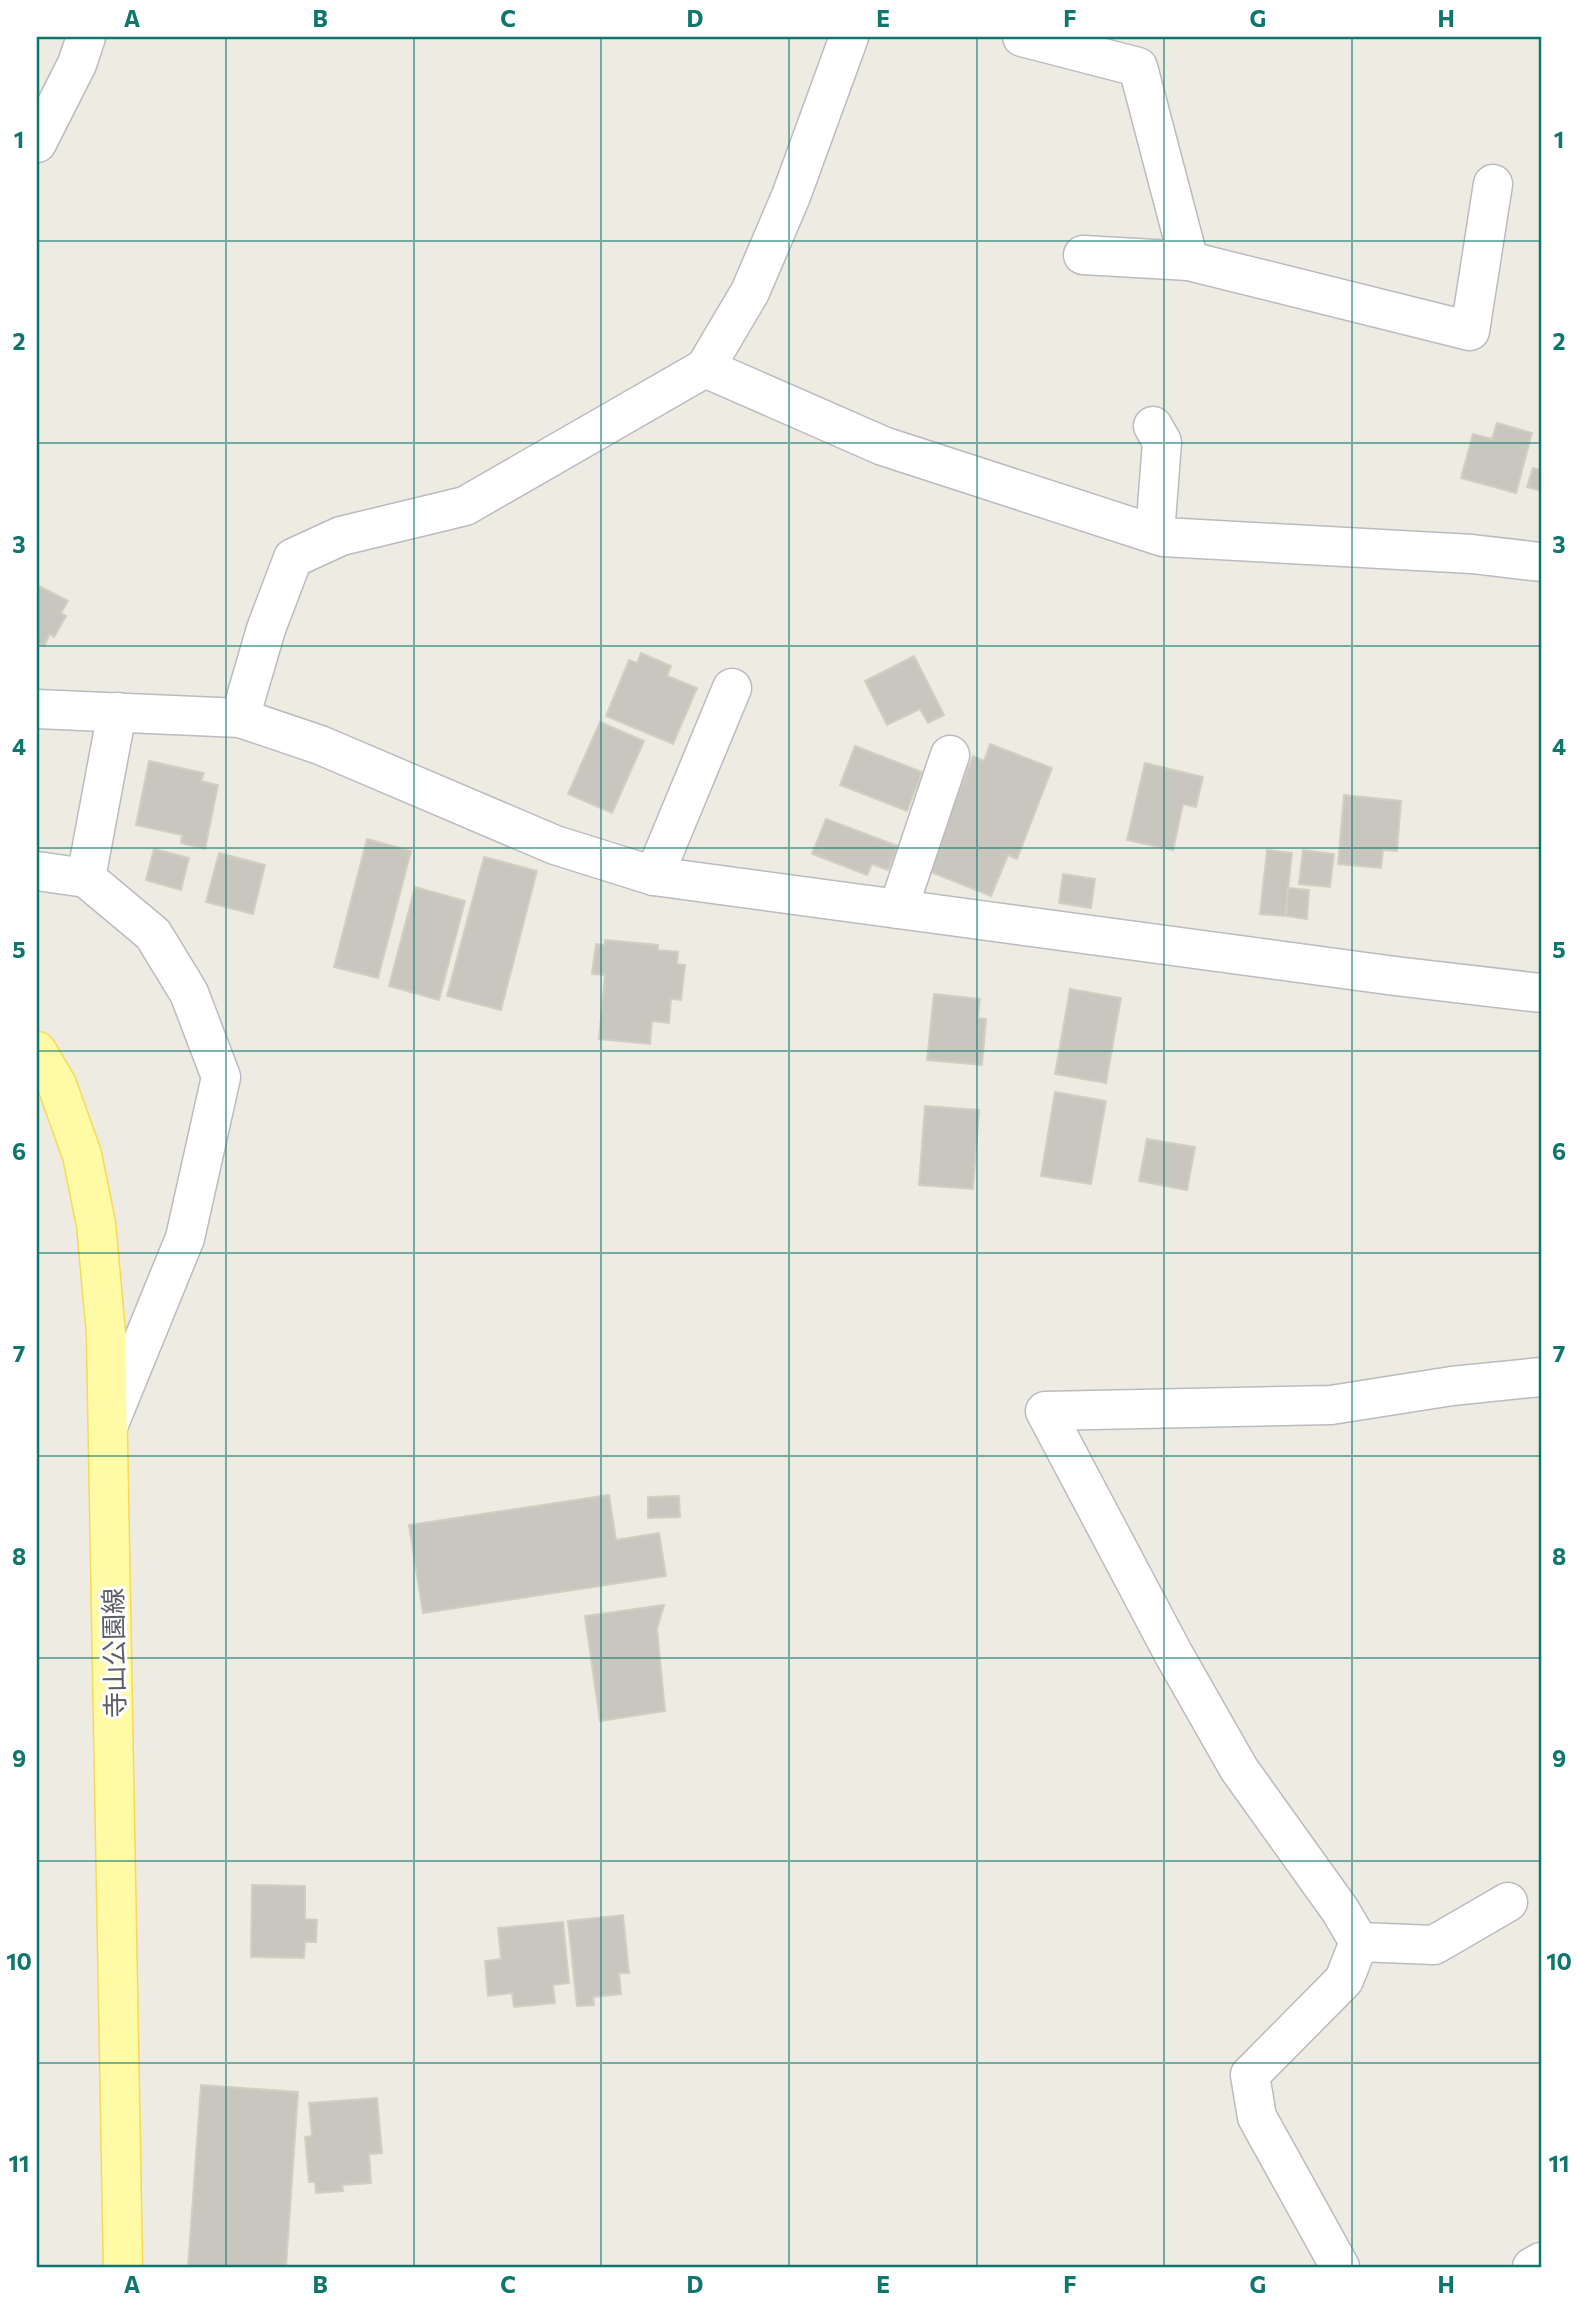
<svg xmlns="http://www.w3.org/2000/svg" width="1578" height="2304" font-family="Commissioner,'Noto Sans JP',sans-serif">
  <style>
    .building { fill: #c9c6bf; stroke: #d3cfc0; stroke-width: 2 }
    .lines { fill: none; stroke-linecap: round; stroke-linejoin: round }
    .minor-casing { stroke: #babbc1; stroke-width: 41 }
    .major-casing { stroke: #f7da52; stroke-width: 41 }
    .minor { stroke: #fff; stroke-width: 38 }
    .major { stroke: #fffaa6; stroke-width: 38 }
    .grid { fill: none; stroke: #0f766e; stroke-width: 2; stroke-opacity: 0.55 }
    .labels { text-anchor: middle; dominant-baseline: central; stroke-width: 6; stroke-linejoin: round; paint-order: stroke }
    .street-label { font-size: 26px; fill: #5a5d63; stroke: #fff }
    .neatline { fill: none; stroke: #0f766e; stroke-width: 2.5 }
    .grid-label { font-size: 23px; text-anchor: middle; font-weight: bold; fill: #0f766e }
  </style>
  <rect width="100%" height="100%" fill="#eeece2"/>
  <g class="building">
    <polygon points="1497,423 1532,433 1516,493 1461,478 1473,434 1492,439"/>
    <polygon points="1533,468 1541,470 1541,491 1527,487"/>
    <polygon points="37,585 68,601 61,613 66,616 54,637 50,634 44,646 37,643"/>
    <polygon points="641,653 671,666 667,676 697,688 673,744 606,716 629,660 637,663"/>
    <polygon points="914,656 944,715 928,723 920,709 887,725 865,681"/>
    <polygon points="600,722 644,741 612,813 568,794"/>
    <polygon points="990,744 1052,768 1017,859 1008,855 991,896 928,871 973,756 984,761"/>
    <polygon points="855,746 922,772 907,811 840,785"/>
    <polygon points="149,761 204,773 201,781 218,785 205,849 181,843 182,835 136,825"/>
    <polygon points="1145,763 1203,777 1196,807 1183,804 1173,850 1127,840"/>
    <polygon points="1344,795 1401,801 1397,851 1383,850 1381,868 1338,864"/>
    <polygon points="826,819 898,846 888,870 872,864 867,875 812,854"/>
    <polygon points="367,839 411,851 378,978 334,967"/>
    <polygon points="154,849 189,858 181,890 146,880"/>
    <polygon points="1267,850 1292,853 1285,916 1260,914"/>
    <polygon points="1303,850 1334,854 1330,887 1299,884"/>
    <polygon points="219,853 265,865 253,914 206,902"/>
    <polygon points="484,857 537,871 501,1010 447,996"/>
    <polygon points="1063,874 1095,879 1091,908 1059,903"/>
    <polygon points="415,887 465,901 439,1000 389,986"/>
    <polygon points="1288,888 1309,890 1307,919 1286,916"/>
    <polygon points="605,940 658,945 658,950 678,952 677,964 685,965 681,1000 671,999 669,1023 652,1021 650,1044 599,1039 605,975 592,974 596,944 605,945"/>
    <polygon points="1070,989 1121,998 1106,1083 1055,1074"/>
    <polygon points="934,994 980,999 978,1018 986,1019 982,1065 927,1060"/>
    <polygon points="1055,1092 1106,1101 1091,1184 1041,1176"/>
    <polygon points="925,1106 979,1110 973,1189 919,1185"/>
    <polygon points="1147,1139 1195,1147 1187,1190 1139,1181"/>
    <polygon points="609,1495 616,1540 659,1533 666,1576 423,1613 409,1525"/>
    <polygon points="679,1496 680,1517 648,1518 648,1497"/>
    <polygon points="664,1605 657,1629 665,1711 600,1721 585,1616"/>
    <polygon points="252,1885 305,1886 305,1919 317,1920 316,1942 305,1942 304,1958 251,1957"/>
    <polygon points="623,1915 629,1973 619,1973 621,1994 593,1997 594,2005 577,2006 568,1921"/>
    <polygon points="563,1922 569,1983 553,1985 555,2003 514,2007 512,1993 488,1996 485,1961 501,1959 498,1928"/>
    <polygon points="201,2085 298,2092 286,2267 188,2267"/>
    <polygon points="377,2098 382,2153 369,2154 371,2183 342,2185 343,2191 316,2193 315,2182 309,2182 305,2137 312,2136 309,2103"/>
  </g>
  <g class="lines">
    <g class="minor-casing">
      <g id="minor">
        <polyline points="1022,37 1138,67 1189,261 1470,331 1493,184"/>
        <polyline points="37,143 77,64 86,37"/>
        <polyline points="1083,255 1189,261"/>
        <polyline points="705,368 883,446 1163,537 1472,554 1541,562"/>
        <polyline points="1153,426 1162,442 1155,534"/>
        <polyline points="37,709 240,718 320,745 555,845 654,876 1395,976 1541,993"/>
        <polyline points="240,718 266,629 293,558 341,536 465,506 705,368 750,292 791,196 849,37"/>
        <polyline points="37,871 86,878 153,934 189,993 221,1077 185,1238 109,1424"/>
        <polyline points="654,876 732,688"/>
        <polyline points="86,878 117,712"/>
        <polyline points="898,909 950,755"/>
        <polyline points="1359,1942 1434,1945 1508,1902"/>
        <polyline points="1340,2267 1257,2117 1250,2075 1344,1980 1359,1942 1340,1910 1239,1769 1173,1653 1045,1411 1331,1405 1452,1386 1541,1377"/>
        <polyline points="1532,2267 1541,2262"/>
      </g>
    </g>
    <g class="major-casing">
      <polyline id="major" points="37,1051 57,1085 82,1155 96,1224 106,1333 123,2267"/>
    </g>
    <use href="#minor" class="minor"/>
    <use href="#major" class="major"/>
  </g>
  <path class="grid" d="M226 37V2267M414 37V2267M601 37V2267M789 37V2267M977 37V2267M1164 37V2267M1352 37V2267M37 241H1541M37 443H1541M37 646H1541M37 848H1541M37 1051H1541M37 1253H1541M37 1456H1541M37 1658H1541M37 1861H1541M37 2063H1541"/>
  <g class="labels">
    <g class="street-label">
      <text transform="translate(113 1653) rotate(-91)">寺山公園線</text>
    </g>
  </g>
  <rect width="1578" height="2304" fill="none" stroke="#ffffff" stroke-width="77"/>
  <rect x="38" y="38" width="1502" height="2228" class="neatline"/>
  <g class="grid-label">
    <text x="132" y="27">A</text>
    <text x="320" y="27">B</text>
    <text x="508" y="27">C</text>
    <text x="695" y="27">D</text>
    <text x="883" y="27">E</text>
    <text x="1070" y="27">F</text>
    <text x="1258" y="27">G</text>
    <text x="1446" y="27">H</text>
    <text x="19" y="148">1</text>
    <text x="1559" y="148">1</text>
    <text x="19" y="350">2</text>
    <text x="1559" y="350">2</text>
    <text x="19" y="553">3</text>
    <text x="1559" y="553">3</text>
    <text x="19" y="755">4</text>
    <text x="1559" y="755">4</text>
    <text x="19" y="958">5</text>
    <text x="1559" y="958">5</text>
    <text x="19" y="1160">6</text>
    <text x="1559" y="1160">6</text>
    <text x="19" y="1362">7</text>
    <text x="1559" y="1362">7</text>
    <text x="19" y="1565">8</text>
    <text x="1559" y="1565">8</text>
    <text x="19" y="1767">9</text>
    <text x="1559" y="1767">9</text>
    <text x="19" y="1970">10</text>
    <text x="1559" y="1970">10</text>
    <text x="19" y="2172">11</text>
    <text x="1559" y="2172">11</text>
    <text x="132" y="2293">A</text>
    <text x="320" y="2293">B</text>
    <text x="508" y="2293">C</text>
    <text x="695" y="2293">D</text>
    <text x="883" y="2293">E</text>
    <text x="1070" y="2293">F</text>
    <text x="1258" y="2293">G</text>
    <text x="1446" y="2293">H</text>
  </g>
</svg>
